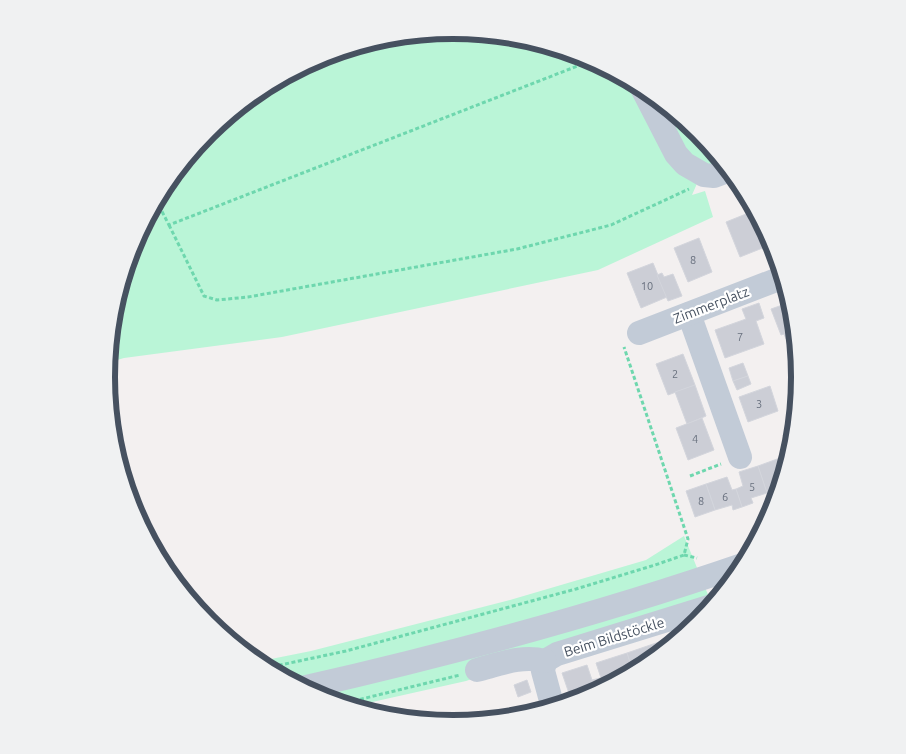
<svg xmlns="http://www.w3.org/2000/svg" width="906" height="754" font-family="Ubuntu,sans-serif">
  <style>
    .green { fill: #baf5d7 }
    .building { fill: #ccced6; stroke: #d3d5dc }
    .lines { fill: none; stroke-linecap: round; stroke-linejoin: round }
    .path { stroke: #6ed7ae; stroke-width: 3; stroke-dasharray: 4 2.5; stroke-linecap: butt }
    .minor { stroke: #c2cbd7; stroke-width: 24 }
    .labels { text-anchor: middle; dominant-baseline: central; stroke-width: 4.5; stroke-linejoin: round; paint-order: stroke }
    .number-label { font-size: 11px; fill: #68707e }
    .street-label { font-size: 14px; fill: #465160; stroke: #fff }
    .rim { fill: none; stroke: #465160; stroke-width: 6 }
  </style>
  <rect width="100%" height="100%" fill="#f3f0f0"/>
  <g class="green">
    <polygon points="453,30 521,37 586,57 646,89 699,132 726,166 705,165 692,195 705,191 713,217 598,270 282,337 124,358 107,363 113,309 133,244 165,184 208,131 260,88 320,56 386,37"/>
    <polygon points="684,536 711,602 564,647 466,681 350,707 320,697 256,662 311,651 510,600 646,560"/>
  </g>
  <g class="building">
    <polygon points="751,212 765,247 740,257 726,222"/>
    <polygon points="699,238 712,272 688,282 674,248"/>
    <polygon points="653,263 667,297 641,308 627,273"/>
    <polygon points="662,273 664,277 673,274 682,296 668,301 657,275"/>
    <polygon points="791,302 796,336 786,339 784,334 781,335 771,309"/>
    <polygon points="759,303 764,318 756,321 764,344 725,358 715,330 746,319 742,309"/>
    <polygon points="683,354 695,385 668,395 656,364"/>
    <polygon points="743,363 748,376 733,381 729,368"/>
    <polygon points="748,376 751,384 737,390 733,381"/>
    <polygon points="695,385 706,416 687,424 675,392"/>
    <polygon points="770,386 778,411 748,422 739,397"/>
    <polygon points="702,418 714,450 688,460 676,428"/>
    <polygon points="795,430 793,445 787,447 783,435"/>
    <polygon points="780,458 785,472 780,488 767,493 758,466"/>
    <polygon points="758,466 767,493 751,498 753,503 742,507 736,489 743,486 739,472"/>
    <polygon points="727,477 732,490 736,489 742,507 733,510 732,505 715,510 706,484"/>
    <polygon points="706,484 715,510 695,517 686,491"/>
    <polygon points="683,635 671,645 669,640"/>
    <polygon points="662,641 665,650 646,666 633,672 627,653"/>
    <polygon points="627,653 633,672 611,684 610,679 602,681 596,663"/>
    <polygon points="587,665 592,680 600,678 604,688 586,698 572,702 562,673"/>
    <polygon points="527,680 531,692 518,697 514,685"/>
  </g>
  <g class="lines">
    <g class="path">
      <polyline points="156,200 169,225 593,60"/>
      <polyline points="169,225 204,296 217,300 248,297 517,249 611,225 689,189"/>
      <polyline points="690,476 721,464"/>
      <polyline points="746,544 757,540"/>
      <polyline points="684,555 697,558"/>
      <polyline points="266,668 346,651 576,589 655,565 684,555 688,539 624,347"/>
      <polyline points="341,704 460,675"/>
    </g>
    <g class="minor">
      <polyline points="641,86 676,154 685,164 704,175 714,176 730,170"/>
      <polyline points="689,314 740,457"/>
      <polyline points="639,333 784,277"/>
      <polyline points="545,661 557,654 712,606"/>
      <polyline points="545,661 543,671 553,708"/>
      <path d="M477 670C500 664 522 655 545 661"/>
      <path d="M302 688C451 654 600 614 745 564"/>
    </g>
  </g>
  <g class="labels">
    <g class="number-label">
      <text x="693" y="260">8</text>
      <text x="647" y="286">10</text>
      <text x="740" y="337">7</text>
      <text x="675" y="374">2</text>
      <text x="759" y="404">3</text>
      <text x="695" y="439">4</text>
      <text x="752" y="487">5</text>
      <text x="725" y="497">6</text>
      <text x="701" y="501">8</text>
    </g>
    <g class="street-label">
      <text transform="translate(711 305) rotate(-21)">Zimmerplatz</text>
      <text transform="translate(614 637) rotate(-17)">Beim Bildstöckle</text>
    </g>
  </g>
  <path d="M0 0H906V754H0ZM115 377a338 338 0 1 1 676 0a338 338 0 1 1-676 0Z" fill="#f0f1f2" fill-rule="evenodd"/>
  <path class="rim" d="M115 377a338 338 0 1 1 676 0a338 338 0 1 1-676 0Z"/>
</svg>
